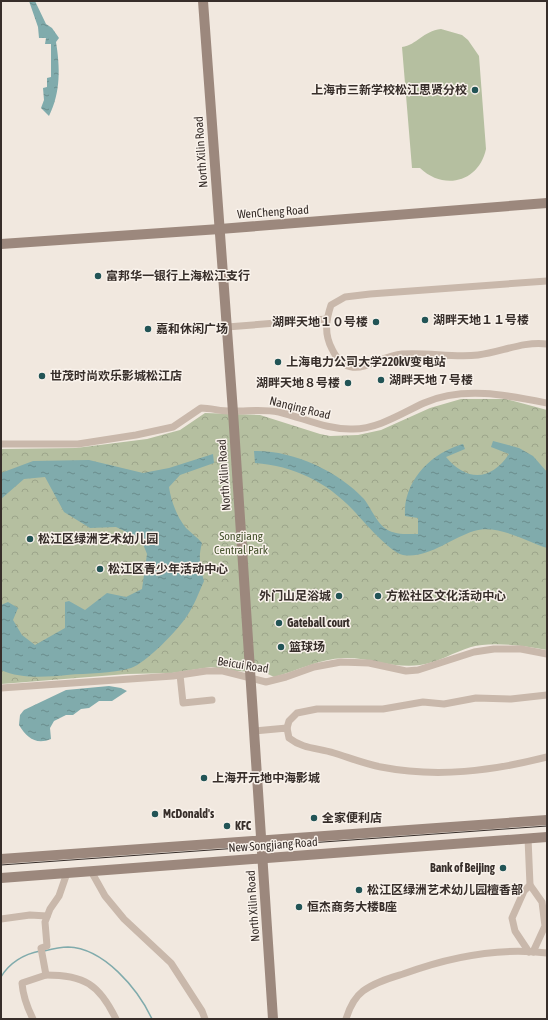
<svg xmlns="http://www.w3.org/2000/svg" width="548" height="1020" font-family="'Asap Condensed','Noto Sans SC',sans-serif">
  <style>
    .grass { fill: #b5bfa0 }
    .park { fill: url(#park-crowns) }
    .water { fill: url(#water-ripples) }
    .lines { fill: none; stroke-linecap: round; stroke-linejoin: round }
    .stream { stroke: #80abac; stroke-width: 1.5 }
    .street { stroke: #c9b8ab; stroke-width: 7 }
    .secondary { stroke: #9c887d; stroke-width: 10 }
    .tram { stroke: #372e2a; stroke-width: 1 }
    .poi-dot { fill: #225456; stroke: #f9f2eb; stroke-width: 1.5 }
    .labels { text-anchor: middle; dominant-baseline: central; stroke-width: 3; stroke-linejoin: round; paint-order: stroke }
    .poi-label { font-size: 12px; font-weight: bold; fill: #372e2a; stroke: #f9f2eb; text-anchor: start }
    .street-label { font-size: 12px; fill: #372e2a; stroke: #f9f2eb }
    .park-label { font-size: 12px; fill: #47542f; stroke: #f9f2eb }
  </style>
  <defs>
    <pattern id="park-crowns" width="20" height="18" patternUnits="userSpaceOnUse"><rect width="20" height="18" fill="#b5bfa0"/><path d="M2 6a3 3 0 1 1 6 0M12 15a3 3 0 1 1 6 0" fill="none" stroke="#9ca48a"/></pattern>
    <pattern id="water-ripples" width="26" height="14" patternUnits="userSpaceOnUse"><rect width="26" height="14" fill="#80abac"/><path d="M2 4q2-2 4 0t4 0M15 11q2-2 4 0t4 0" fill="none" stroke="#6a8c8c"/></pattern>
  </defs>
  <rect width="100%" height="100%" fill="#f1e8df"/>
  <path class="grass" d="M441 29 462 35 468 40 479 56 486 149C479 182 444 191 420 168H412L402 47C417 45 423 31 441 29Z"/>
  <path class="park" d="M461 399H506L547 410V650C526 646 491 641 471 647 454 652 437 663 420 665 394 669 369 657 344 658 319 659 297 671 274 677L264 672 234 671 211 667 172 673 127 674 1 684V449L76 448 147 439 180 430 205 413 260 415 320 434 330 436 358 435 381 430 430 408Z"/>
  <g class="water">
    <path d="M29 1H35L46 24 52 28 59 38 56 42C60 67 61 92 49 116L41 108 44 100 43 88 47 87V78L51 77V44H45L46 38H39L38 27Z"/>
    <path d="M493 441 519 448 533 456 547 472V548C525 541 498 524 474 531 451 538 428 559 403 555 391 553 363 521 354 511 327 482 294 466 255 463L254 451C293 450 338 471 364 499 371 508 376 522 386 529 395 535 407 534 418 534V518L405 516C403 481 431 453 463 444L465 449 446 457C467 482 491 481 509 454L491 447Z"/>
    <path d="M213 454 214 463 180 475 169 487C171 501 177 517 186 528 191 533 197 537 202 543 198 557 200 567 204 581 199 592 194 606 187 616 178 630 146 663 131 668 111 674 88 673 67 675 47 677 20 679 1 670V605L8 602 18 608 13 620 22 635 35 645 65 628V602L69 601 85 610 107 593 126 597 142 589 147 554 141 539 116 527 90 528 64 512 45 477 24 479 1 499V473L33 461 89 460 143 473 169 468Z"/>
    <path d="M109 686 121 688 127 691 112 701H99L89 708 81 709 73 715H66L54 721 50 728 51 739C36 745 27 738 19 725L20 715 24 710 66 690Z"/>
  </g>
  <g class="lines">
    <g class="stream">
      <path d="M44 951C52 949 60 947 68 947 104 948 138 989 152 1019"/>
      <path d="M1 977C9 963 24 954 40 951"/>
    </g>
    <g class="street">
      <path d="M547 281 370 294 345 297 331 305C326 320 324 334 332 349 350 386 375 356 402 354 428 352 453 358 478 355 502 352 523 341 547 344"/>
      <polyline points="227,327 327,319"/>
      <path d="M1 444H78L136 435 173 427 201 408C212 408 223 412 234 411 250 411 263 409 279 412 304 418 327 430 353 429 378 429 402 413 424 403 463 386 507 395 547 403"/>
      <polyline points="180,675 183,703 212,700"/>
      <polyline points="1,688 173,676 206,671 223,671 266,682 286,677 314,667 341,662 369,663 406,671 418,670 474,652 494,649 521,649 547,654"/>
      <polyline points="287,728 289,721 297,713 317,709 383,709 423,702 444,704 476,698 511,699 547,695"/>
      <path d="M254 731 287 728 289 738C303 749 318 748 334 753 350 758 365 764 381 767 437 778 492 771 547 757"/>
      <polyline points="528,838 530,885 524,891 512,918 515,931 529,952"/>
      <polyline points="91,871 105,896 124,919 171,963 202,1011 205,1019"/>
      <polyline points="530,885 542,902 545,926 533,952"/>
      <polyline points="1,919 30,915 47,916"/>
      <path d="M46 975C84 975 99 984 116 1019"/>
      <path d="M33 1019C27 1007 23 997 22 983L46 975 41 948 47 946 45 922 50 909 59 896 67 873"/>
      <path d="M346 1019C349 1009 355 997 363 991 375 982 390 978 403 974 449 957 498 947 547 953"/>
    </g>
    <g class="secondary">
      <polyline points="203,1 233,412 273,1019"/>
      <polyline points="1,244 220,229 547,203"/>
      <polyline points="1,859 547,820"/>
      <polyline points="1,878 547,837"/>
    </g>
    <polyline class="tram" points="1,865 547,826"/>
  </g>
  <g class="poi-dot">
    <circle cx="475" cy="90" r="4"/>
    <circle cx="98" cy="276" r="4"/>
    <circle cx="425" cy="320" r="4"/>
    <circle cx="376" cy="322" r="4"/>
    <circle cx="148" cy="329" r="4"/>
    <circle cx="278" cy="362" r="4"/>
    <circle cx="42" cy="376" r="4"/>
    <circle cx="381" cy="380" r="4"/>
    <circle cx="348" cy="383" r="4"/>
    <circle cx="30" cy="539" r="4"/>
    <circle cx="100" cy="569" r="4"/>
    <circle cx="339" cy="596" r="4"/>
    <circle cx="378" cy="596" r="4"/>
    <circle cx="279" cy="623" r="4"/>
    <circle cx="281" cy="647" r="4"/>
    <circle cx="204" cy="778" r="4"/>
    <circle cx="155" cy="814" r="4"/>
    <circle cx="314" cy="818" r="4"/>
    <circle cx="227" cy="826" r="4"/>
    <circle cx="503" cy="868" r="4"/>
    <circle cx="359" cy="890" r="4"/>
    <circle cx="299" cy="907" r="4"/>
  </g>
  <g class="labels">
    <g class="poi-label">
      <text x="467" y="90" text-anchor="end">上海市三新学校松江思贤分校</text>
      <text x="106" y="276">富邦华一银行上海松江支行</text>
      <text x="433" y="320">湖畔天地１１号楼</text>
      <text x="368" y="322" text-anchor="end">湖畔天地１０号楼</text>
      <text x="156" y="329">嘉和休闲广场</text>
      <text x="286" y="362">上海电力公司大学220kV变电站</text>
      <text x="50" y="376">世茂时尚欢乐影城松江店</text>
      <text x="389" y="380">湖畔天地７号楼</text>
      <text x="340" y="383" text-anchor="end">湖畔天地８号楼</text>
      <text x="38" y="539">松江区绿洲艺术幼儿园</text>
      <text x="108" y="569">松江区青少年活动中心</text>
      <text x="331" y="596" text-anchor="end">外门山足浴城</text>
      <text x="386" y="596">方松社区文化活动中心</text>
      <text x="287" y="623">Gateball court</text>
      <text x="289" y="647">篮球场</text>
      <text x="212" y="778">上海开元地中海影城</text>
      <text x="163" y="814">McDonald's</text>
      <text x="322" y="818">全家便利店</text>
      <text x="235" y="826">KFC</text>
      <text x="495" y="868" text-anchor="end">Bank of Beijing</text>
      <text x="367" y="890">松江区绿洲艺术幼儿园檀香部</text>
      <text x="307" y="907">恒杰商务大楼B座</text>
    </g>
    <g class="street-label">
      <text transform="translate(201 152) rotate(-94)">North Xilin Road</text>
      <text transform="translate(273 212) rotate(-4)">WenCheng Road</text>
      <text transform="translate(300 408) rotate(14)">Nanqing Road</text>
      <text transform="translate(224 475) rotate(-94)">North Xilin Road</text>
      <text transform="translate(243 665) rotate(9)">Beicui Road</text>
      <text transform="translate(273 845) rotate(-4)">New Songjiang Road</text>
      <text transform="translate(253 906) rotate(-94)">North Xilin Road</text>
    </g>
    <g class="park-label">
      <text x="241" y="536">Songjiang<tspan x="241" dy="14">Central Park</tspan></text>
    </g>
  </g>
  <rect width="548" height="1020" fill="none" stroke="#372e2a" stroke-width="4"/>
</svg>
